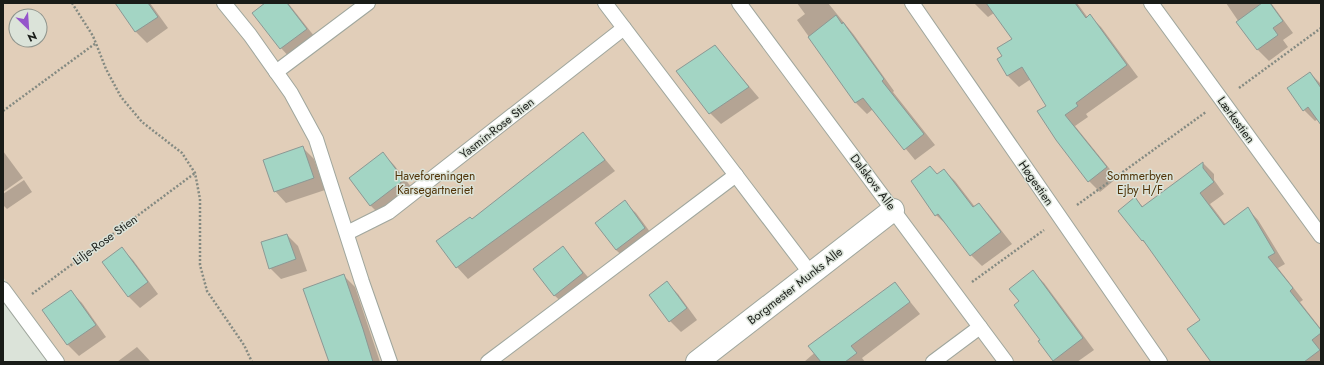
<svg xmlns="http://www.w3.org/2000/svg" width="1324" height="365" font-family="Jost,sans-serif">
  <style>
    .green { fill: #e1ceb9; fill-rule: evenodd }
    .shadow { fill: #0003 }
    .building { fill: #a3d5c4; stroke: #8c9894 }
    .lines { fill: none; stroke-linecap: round; stroke-linejoin: round }
    .service-casing { stroke: #9fa69d; stroke-width: 16 }
    .minor-casing { stroke: #9fa69d; stroke-width: 24 }
    .path { stroke: #848a82; stroke-width: 2.5; stroke-dasharray: 2 2; stroke-linecap: butt }
    .service { stroke: #fff; stroke-width: 14 }
    .minor { stroke: #fff; stroke-width: 22 }
    .labels { text-anchor: middle; dominant-baseline: central; stroke-width: 3; stroke-linejoin: round; paint-order: stroke }
    .street-label { font-size: 12px; fill: #191c18; stroke: #dbe3d9 }
    .park-label { font-size: 12px; fill: #513409; stroke: #dbe3d9 }
  </style>
  <rect width="100%" height="100%" fill="#dbe3d9"/>
  <path class="green" d="M3 3H1321V362H62L3 277ZM16 16H40V40H16Z"/>
  <g class="shadow">
    <polygon points="116,3 150,3 168,28 147,43 136,32"/>
    <polygon points="267,3 288,3 318,41 292,60 281,48 254,13"/>
    <polygon points="797,3 828,3 854,35 894,91 893,92 935,145 915,160 873,109 867,114 856,103 797,20 805,14"/>
    <polygon points="974,3 1077,3 1088,18 1090,16 1101,27 1138,77 1086,114 1088,117 1075,126 1117,178 1100,192 1089,181 1048,106 1031,79 1019,87 1008,76 998,59 1003,56 1013,40 994,13 988,17"/>
    <polygon points="1226,3 1271,3 1293,33 1283,40 1288,47 1269,61 1258,50"/>
    <polygon points="715,46 759,98 721,124 710,113"/>
    <polygon points="1310,73 1321,84 1321,121 1318,119 1315,121 1304,110"/>
    <polygon points="583,133 615,171 468,279 457,267 472,220"/>
    <polygon points="302,147 314,159 325,190 286,203 275,191"/>
    <polygon points="3,151 23,178 3,192"/>
    <polygon points="383,154 394,165 415,192 382,217 371,206 350,178"/>
    <polygon points="1203,163 1214,174 1214,180 1224,194 1210,204 1226,225 1248,209 1258,220 1285,264 1278,268 1303,300 1300,302 1321,329 1321,362 1214,362 1201,320 1149,247 1142,240 1135,198 1143,207"/>
    <polygon points="930,167 938,175 944,170 955,181 975,207 979,204 990,216 1012,244 982,266 971,255 948,226 936,215"/>
    <polygon points="24,180 32,192 7,209 3,205 3,194"/>
    <polygon points="624,202 636,213 656,240 628,261 616,250"/>
    <polygon points="287,235 298,246 307,271 281,279 270,268"/>
    <polygon points="562,247 594,284 566,306 554,295"/>
    <polygon points="122,249 133,260 158,294 140,308 129,297 103,262"/>
    <polygon points="1033,272 1044,283 1094,350 1077,362 1055,362 1053,360 1020,302"/>
    <polygon points="343,275 355,287 380,362 329,362"/>
    <polygon points="667,283 678,294 697,320 681,332 670,321"/>
    <polygon points="895,283 920,314 862,358 865,362 804,362"/>
    <polygon points="71,292 82,303 106,337 79,356 68,345 44,311"/>
    <polygon points="137,347 151,362 117,362"/>
  </g>
  <g class="building">
    <polygon points="115,3 148,3 158,17 135,32"/>
    <polygon points="265,3 287,3 307,29 280,49 252,13"/>
    <polygon points="986,3 1075,3 1086,18 1090,14 1127,65 1076,103 1078,106 1065,115 1107,167 1088,182 1056,140 1037,111 1046,106 1022,67 1007,76 997,59 1002,56 997,48 1012,39"/>
    <polygon points="1262,3 1270,3 1283,21 1273,28 1278,35 1257,50 1236,22"/>
    <polygon points="836,15 842,24 843,22 884,79 882,81 924,134 904,150 863,98 855,103 808,37"/>
    <polygon points="715,45 749,87 709,114 676,71"/>
    <polygon points="1310,72 1321,88 1321,125 1308,107 1303,111 1287,88"/>
    <polygon points="583,132 605,160 456,268 436,241 470,217 472,219"/>
    <polygon points="303,146 314,178 274,192 263,160"/>
    <polygon points="383,152 404,180 370,206 349,178"/>
    <polygon points="1203,162 1203,168 1214,182 1200,193 1224,225 1248,207 1275,253 1268,257 1293,288 1290,291 1321,330 1321,333 1312,340 1320,350 1304,362 1211,362 1187,329 1200,320 1143,240 1142,241 1118,211 1135,197 1142,207"/>
    <polygon points="930,166 937,174 944,169 973,207 979,203 1001,232 970,256 938,214 935,216 911,181"/>
    <polygon points="625,200 645,228 616,250 595,223"/>
    <polygon points="287,234 296,259 269,269 261,242"/>
    <polygon points="563,246 583,273 554,296 533,269"/>
    <polygon points="122,247 148,282 128,297 102,262"/>
    <polygon points="1033,270 1083,338 1053,361 1038,341 1040,340 1014,305 1019,301 1009,289"/>
    <polygon points="344,274 363,329 373,362 329,362 303,289"/>
    <polygon points="667,281 687,308 669,322 649,295"/>
    <polygon points="895,282 910,302 851,346 857,353 845,362 821,362 808,346"/>
    <polygon points="71,290 96,325 67,345 42,310"/>
  </g>
  <g class="lines">
    <g class="service-casing">
      <g id="service">
        <polyline points="224,3 250,35 291,93 316,139 362,282 390,362"/>
        <polyline points="605,3 811,274"/>
        <polyline points="739,3 1006,362"/>
        <polyline points="912,3 1160,362"/>
        <polyline points="1151,3 1321,236"/>
        <polyline points="276,72 368,3"/>
        <polyline points="347,233 389,212 624,28"/>
        <polyline points="3,289 57,362"/>
        <polyline points="488,362 736,175"/>
        <polyline points="933,362 980,327"/>
      </g>
    </g>
    <g class="minor-casing">
      <polyline id="minor" points="697,362 893,210"/>
    </g>
    <g class="path">
      <polyline points="72,3 93,36 106,69 121,97 142,122 182,153 195,173 200,199 200,265 207,291 244,345 252,362"/>
      <polyline points="1239,88 1321,28"/>
      <polyline points="3,111 96,43"/>
      <polyline points="1077,205 1206,112"/>
      <polyline points="972,282 1044,230"/>
      <polyline points="32,294 195,173"/>
    </g>
    <use href="#service" class="service"/>
    <use href="#minor" class="minor"/>
  </g>
  <g class="labels">
    <g class="street-label">
      <text transform="translate(1236 120) rotate(54)">Lærkestien</text>
      <text transform="translate(497 128) rotate(-38)">Yasmin-Rose Stien</text>
      <text transform="translate(873 182) rotate(53)">Dalskovs Alle</text>
      <text transform="translate(1036 183) rotate(55)">Høgestien</text>
      <text transform="translate(105 240) rotate(-36)">Lilje-Rose Stien</text>
      <text transform="translate(795 286) rotate(-38)">Borgmester Munks Alle</text>
    </g>
    <g class="park-label">
      <text x="435" y="176">Haveforeningen<tspan x="435" dy="14">Karsegartneriet</tspan></text>
      <text x="1140" y="176">Sommerbyen<tspan x="1140" dy="14">Ejby H/F</tspan></text>
    </g>
  </g>
  <rect width="1324" height="365" fill="none" stroke="#191c18" stroke-width="8"/>
  <g transform="translate(28 28) rotate(155)"><circle r="19" fill="#dbe3d9" stroke="#8d938c"/>
  <path d="M0-3L7 15L0 10L-7 15Z" fill="#9555cb"/>
  <text y="-6" font-size="11" font-weight="bold" text-anchor="middle" fill="#191c18">N</text>
  </g>
</svg>
